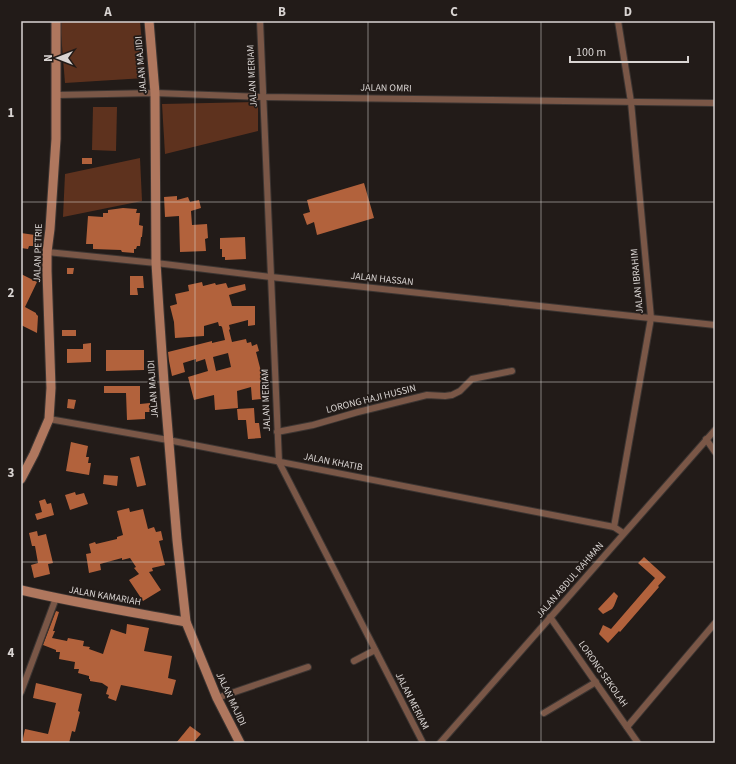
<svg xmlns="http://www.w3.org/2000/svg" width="736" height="764" font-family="'Source Sans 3',sans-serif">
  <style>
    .green { fill: #5e321e }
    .building { fill: #b2623c; fill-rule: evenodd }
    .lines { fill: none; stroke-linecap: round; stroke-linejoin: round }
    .street-casing { stroke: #3c3532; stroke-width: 8 }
    .secondary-casing { stroke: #3c3532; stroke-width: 11 }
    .street { stroke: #7a5747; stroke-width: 6 }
    .secondary { stroke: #af775e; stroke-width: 9 }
    .grid { fill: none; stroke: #d9d4d2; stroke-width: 1; stroke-opacity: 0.55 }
    .labels { text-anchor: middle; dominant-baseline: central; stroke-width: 3.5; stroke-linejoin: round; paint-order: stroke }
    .street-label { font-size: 10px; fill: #d9d4d2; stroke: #221b18 }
    .neatline { fill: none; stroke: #d9d4d2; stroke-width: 1.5 }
    .grid-label { font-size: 13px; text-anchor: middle; font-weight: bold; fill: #d9d4d2 }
  </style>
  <rect width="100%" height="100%" fill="#221b18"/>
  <g class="green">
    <polygon points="60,21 140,21 145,78 65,83"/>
    <polygon points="258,102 258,131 165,154 162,104"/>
    <polygon points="93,107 117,107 116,151 92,150"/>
    <polygon points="140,158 142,201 63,217 65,174"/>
  </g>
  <g class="building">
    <rect x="82" y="158" width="10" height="6"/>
    <polygon points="364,183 374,218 317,235 314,222 307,225 303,214 310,212 307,200"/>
    <polygon points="177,196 177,200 188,197 190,202 199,200 201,208 191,211 192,225 207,224 208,238 205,239 206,251 180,252 179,216 165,217 164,197"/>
    <polygon points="123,208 137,209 136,213 140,213 139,225 143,226 142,237 141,237 140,246 137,246 136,249 134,249 134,253 122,252 121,250 93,249 93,244 86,244 88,216 103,217 103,213 108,213 108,210"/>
    <polygon points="21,233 35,235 33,246 29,246 28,249 21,248"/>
    <polygon points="245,237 246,259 225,260 225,257 222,257 222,249 220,249 220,238"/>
    <polygon points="67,268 74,268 73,274 67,274"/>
    <polygon points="21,274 37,282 25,307 36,313 36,314 38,316 37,333 21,325"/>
    <polygon points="130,276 143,276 144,288 137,288 138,295 130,295"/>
    <path d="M202 282 203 286 215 283 216 285 226 283 228 288 245 284 246 290 229 295 232 306H255V325L248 326V320L229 325 230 329 229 330 232 342 246 339 247 343 251 342 252 346 257 344 259 351 256 352 264 383 260 384 261 399 252 400 251 387 237 391 238 408 215 410 214 395 194 400 188 377 208 371 205 359 196 362V359L183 363 185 372 172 376 169 361 168 352 212 341V343L225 340 222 327 221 326H219L218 322 204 326V336L175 338 174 322 170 306 177 304 175 294 189 291 188 285ZM228 353 231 367 216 371 213 357Z"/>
    <rect x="62" y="330" width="14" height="6"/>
    <polygon points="91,343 91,362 67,363 67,349 83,349 83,344"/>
    <polygon points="106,350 144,350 144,370 106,371"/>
    <polygon points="104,386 140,386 140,404 150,403 150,412 145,412 145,419 127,420 126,393 104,393"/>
    <polygon points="68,399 76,400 74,409 67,408"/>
    <polygon points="254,408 255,423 259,423 261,438 248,439 246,420 238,420 237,409"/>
    <polygon points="71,442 88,446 86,457 89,457 88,463 91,463 89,475 66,471"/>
    <polygon points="139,456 146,485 137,487 130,458"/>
    <polygon points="104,475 118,476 117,486 103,484"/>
    <polygon points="75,492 76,495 84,493 88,504 70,510 65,495"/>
    <polygon points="45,499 47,504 51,503 54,515 37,520 35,514 42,512 39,501"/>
    <polygon points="129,508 130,512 143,509 148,529 154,527 156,532 161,531 163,540 159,541 165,565 152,568 153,571 149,572 161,590 143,601 129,580 139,574 134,568 136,567 130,558 122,560 122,558 100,564 101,570 89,573 86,554 91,553 89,544 95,542 96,544 117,539 117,537 123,535 117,511"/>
    <polygon points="37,531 38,536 46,534 53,563 48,564 50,574 34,578 31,565 38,563 35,546 32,546 29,533"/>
    <polygon points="644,557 666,577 658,586 659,587 620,632 619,631 608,643 599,634 603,625 611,629 655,578 638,563"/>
    <polygon points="614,592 618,596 614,606 612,609 603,614 598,609"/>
    <polygon points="56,611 59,612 53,631 55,631 52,638 67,641 68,638 84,641 83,646 90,647 89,649 103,654 111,629 126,634 127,624 149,628 144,651 172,656 168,678 176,680 172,695 121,685 116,701 108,698 109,695 106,694 108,687 102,683 90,681 90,679 89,679 89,676 78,673 79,669 74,669 75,662 59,659 60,652 56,652 56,650 43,645"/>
    <polygon points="36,683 82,694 78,711 80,712 75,732 72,731 69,743 22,743 25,729 48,734 56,703 33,698"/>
    <polygon points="190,726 201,734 193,743 176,743"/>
  </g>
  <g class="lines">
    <g class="street-casing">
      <g id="street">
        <polyline points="260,21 279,462 423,743"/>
        <polyline points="618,21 631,102 651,318 614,527 623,533"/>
        <polyline points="57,95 155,93 263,97 715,103"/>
        <polyline points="47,252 156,263 271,277 715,325"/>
        <polyline points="49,419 168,440 614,527"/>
        <polyline points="277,432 313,425 358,412 427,395 445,396 452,395 460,391 472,379 512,371"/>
        <polyline points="706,439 715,452"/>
        <polyline points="550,617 638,743"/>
        <polyline points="354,661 375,650"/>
        <polyline points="21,692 56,598"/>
        <polyline points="217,698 308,667"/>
        <polyline points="544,713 596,682"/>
        <polyline points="627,727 715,623"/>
        <polyline points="440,743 715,430"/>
      </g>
    </g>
    <g class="secondary-casing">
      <g id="secondary">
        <polyline points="149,21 155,93 156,263 159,310 164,383 177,540 186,622 217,698 240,743"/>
        <polyline points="21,479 34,454 49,419 51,388 47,271 47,252 50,229 56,139 56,21"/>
        <path d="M21 590C76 603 131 612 186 622"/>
      </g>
    </g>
    <use href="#street" class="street"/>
    <use href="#secondary" class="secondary"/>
  </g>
  <path class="grid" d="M195 21V743M368 21V743M541 21V743M21 202H715M21 382H715M21 562H715"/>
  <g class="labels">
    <g class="street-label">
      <text transform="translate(141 65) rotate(-95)">JALAN MAJIDI</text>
      <text transform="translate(252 76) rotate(-93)">JALAN MERIAM</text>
      <text transform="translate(386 88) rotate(1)">JALAN OMRI</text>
      <text transform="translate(38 253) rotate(-88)">JALAN PETRIE</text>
      <text transform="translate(382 279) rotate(6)">JALAN HASSAN</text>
      <text transform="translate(637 281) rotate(-95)">JALAN IBRAHIM</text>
      <text transform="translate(153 389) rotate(-94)">JALAN MAJIDI</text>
      <text transform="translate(371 399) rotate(-14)">LORONG HAJI HUSSIN</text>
      <text transform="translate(266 400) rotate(-92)">JALAN MERIAM</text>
      <text transform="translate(333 462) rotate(11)">JALAN KHATIB</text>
      <text transform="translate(570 580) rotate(-49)">JALAN ABDUL RAHMAN</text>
      <text transform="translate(105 596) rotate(10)">JALAN KAMARIAH</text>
      <text transform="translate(603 674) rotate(55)">LORONG SEKOLAH</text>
      <text transform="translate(231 699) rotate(65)">JALAN MAJIDI</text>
      <text transform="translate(412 701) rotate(63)">JALAN MERIAM</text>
    </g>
  </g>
  <rect width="736" height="764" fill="none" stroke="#221b18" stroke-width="44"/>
  <g transform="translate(58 58) rotate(270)" stroke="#221b18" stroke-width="3" paint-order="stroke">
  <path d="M0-3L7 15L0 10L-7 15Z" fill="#d9d4d2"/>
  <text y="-6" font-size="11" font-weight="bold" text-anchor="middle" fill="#d9d4d2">N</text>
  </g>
  <path d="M570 56v6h118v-6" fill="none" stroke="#d9d4d2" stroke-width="2"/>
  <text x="576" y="56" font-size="12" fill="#d9d4d2" stroke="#221b18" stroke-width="3" paint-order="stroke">100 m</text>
  <rect x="22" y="22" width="692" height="720" class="neatline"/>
  <g class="grid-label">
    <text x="108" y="16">A</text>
    <text x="282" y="16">B</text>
    <text x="454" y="16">C</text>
    <text x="628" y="16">D</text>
    <text x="11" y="117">1</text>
    <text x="11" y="297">2</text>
    <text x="11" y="477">3</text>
    <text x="11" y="657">4</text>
  </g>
</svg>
